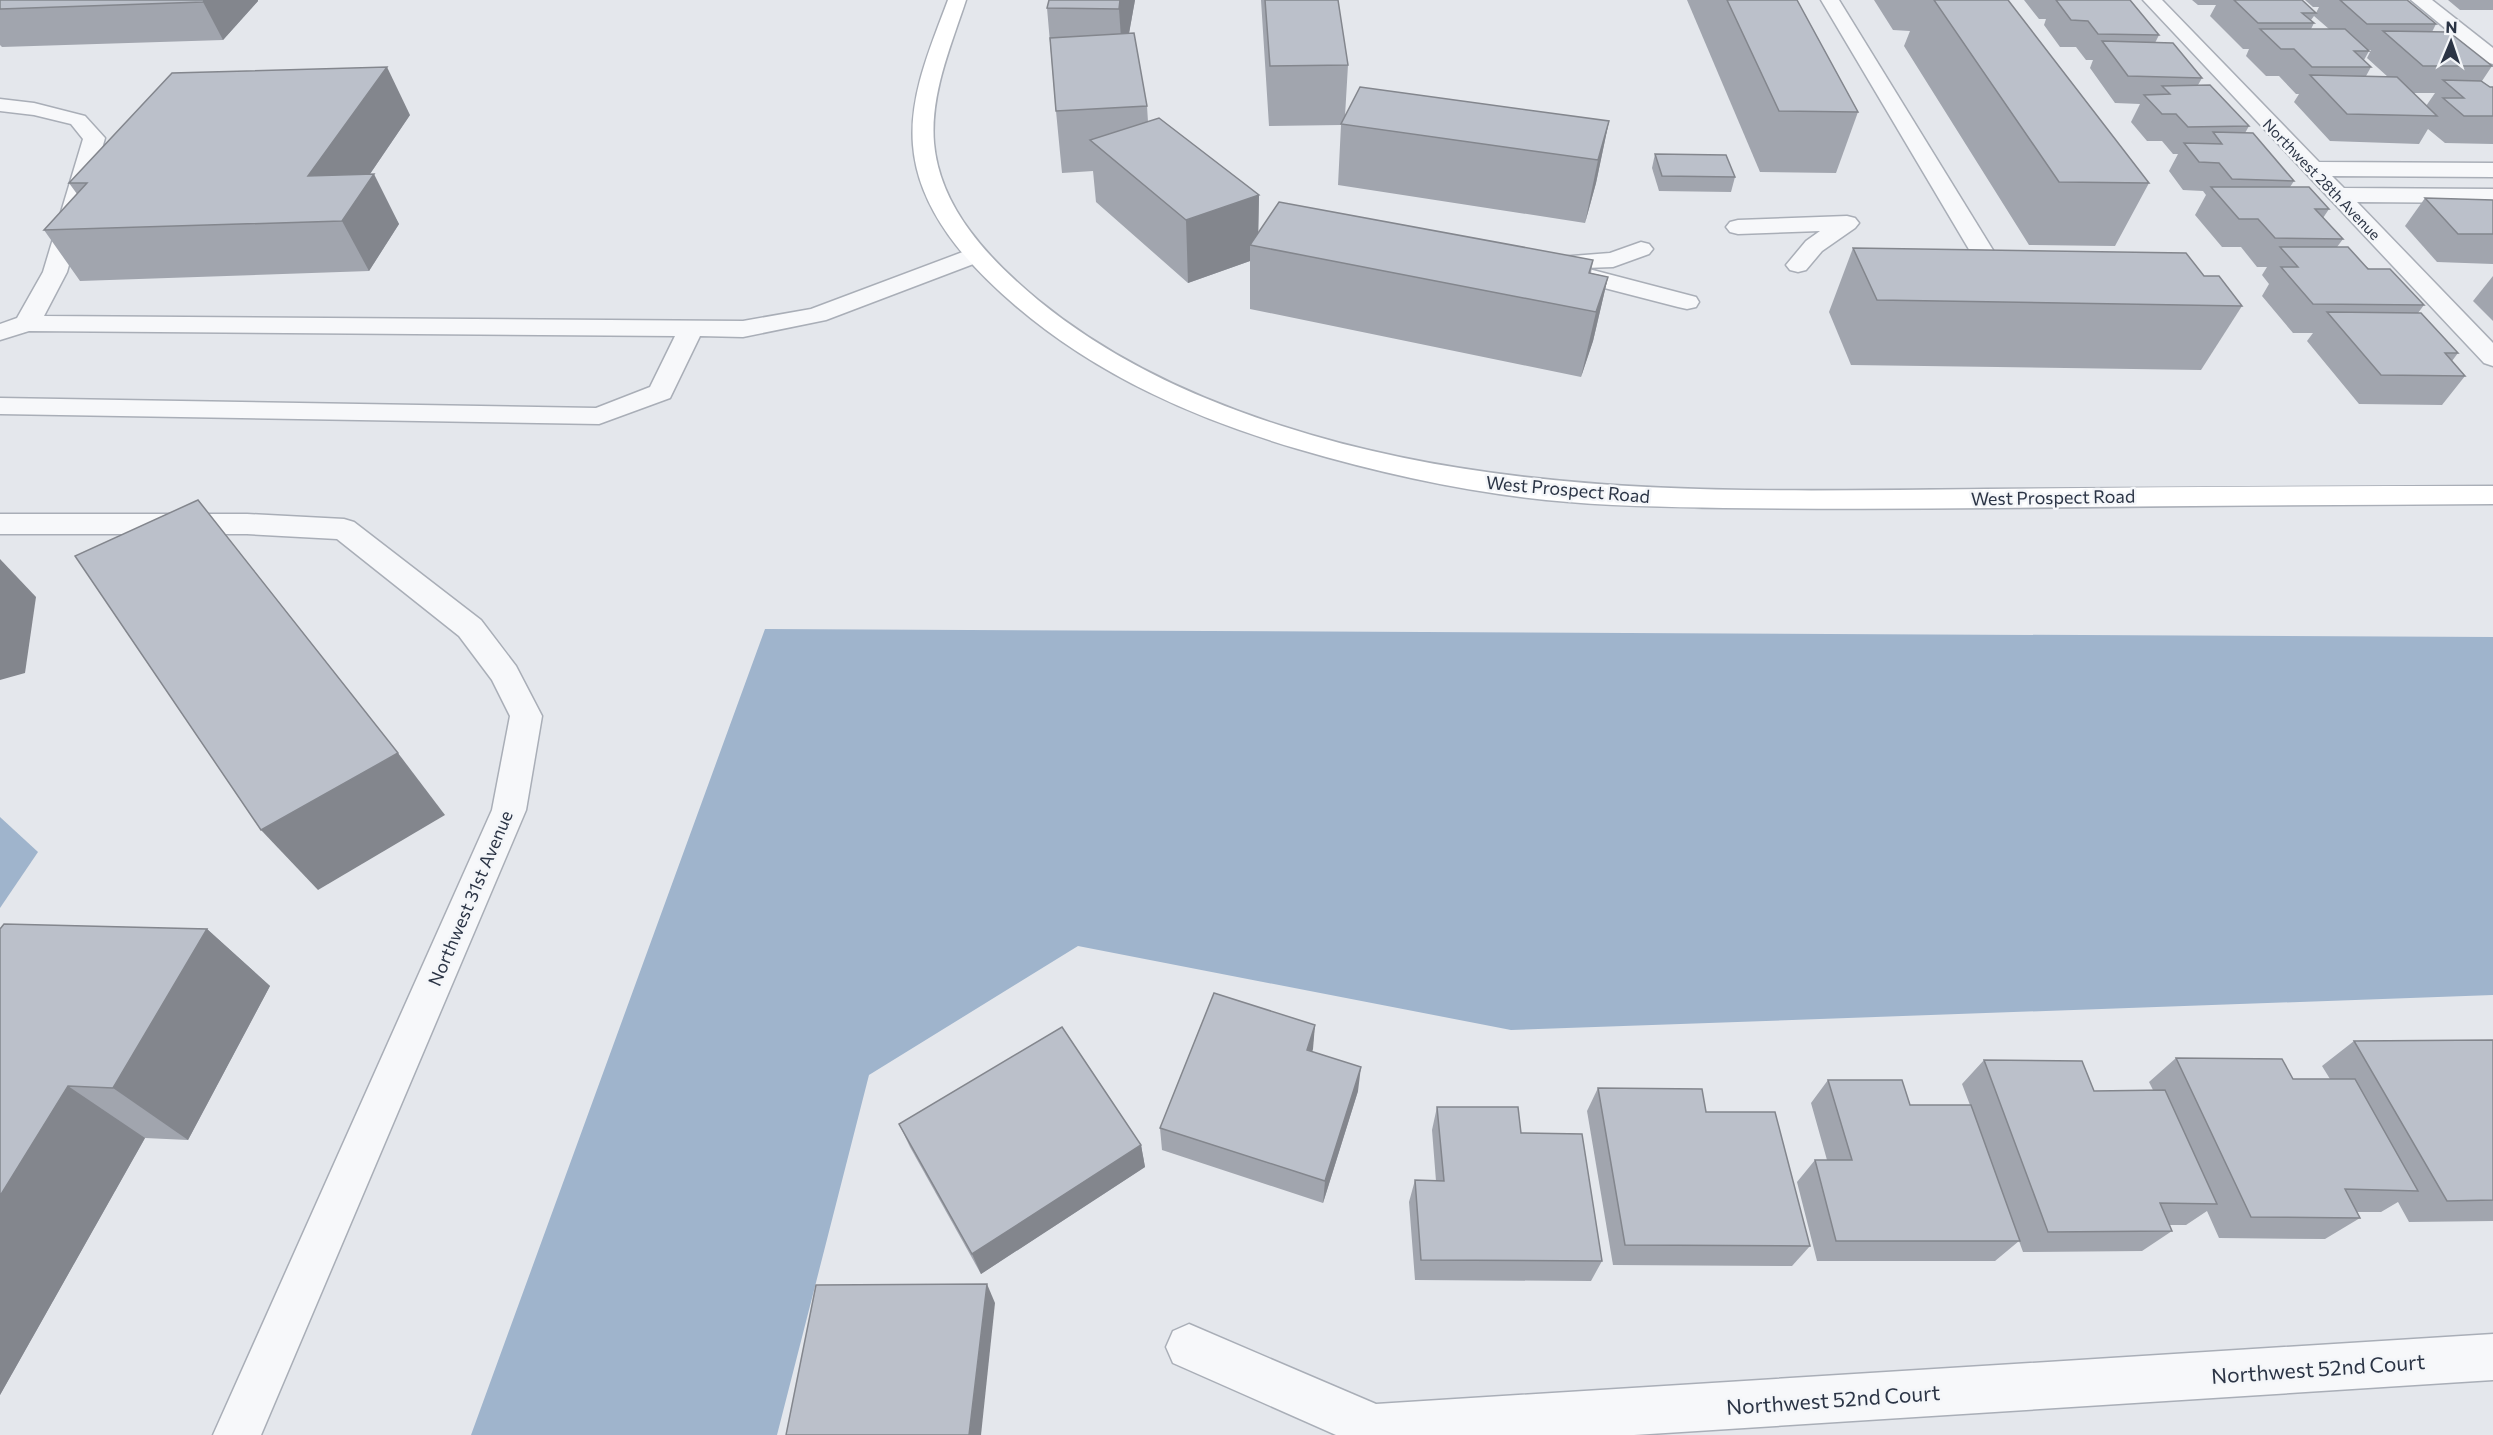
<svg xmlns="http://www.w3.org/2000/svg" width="2493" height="1435" font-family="Commissioner,sans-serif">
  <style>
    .water { fill: #9fb4cc }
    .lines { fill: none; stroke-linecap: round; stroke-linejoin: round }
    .lane-casing { stroke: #a9aeb7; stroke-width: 3 }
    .street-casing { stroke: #a9aeb7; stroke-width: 3 }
    .secondary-casing { stroke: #a9aeb7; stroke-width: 3 }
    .lane { fill: #f7f8fa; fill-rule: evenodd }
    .street { fill: #f7f8fa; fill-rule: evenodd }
    .secondary { fill: #fff; fill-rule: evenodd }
    .wall { fill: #a1a5ae; fill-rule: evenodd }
    .shaded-wall { fill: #83868d }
    .building { fill: #bbc0ca; stroke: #83868d; stroke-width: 1.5 }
    .labels { text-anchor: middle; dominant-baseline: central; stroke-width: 5; stroke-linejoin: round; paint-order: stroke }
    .far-street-label { font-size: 15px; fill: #2b3445; stroke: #f4f6f9 }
    .street-label { font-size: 18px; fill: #2b3445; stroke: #f4f6f9 }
    .near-street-label { font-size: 21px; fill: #2b3445; stroke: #f4f6f9 }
  </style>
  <rect width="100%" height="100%" fill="#e4e7ec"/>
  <g class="water">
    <polygon points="765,629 2493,637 2493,995 1511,1030 1078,946 869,1075 777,1435 471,1435"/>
    <polygon points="0,817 38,852 0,908"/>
  </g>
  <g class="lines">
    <g class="lane-casing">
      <g id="lane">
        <polygon points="1821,0 1839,0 2004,268 2000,273 1992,275 1984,273 1980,268"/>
        <polygon points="0,99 34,103 85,116 105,138 67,272 44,316 743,321 811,309 968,250 976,248 984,250 988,255 984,260 826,320 743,337 700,336 670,398 599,424 0,414 0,398 596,408 650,387 675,336 29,331 0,340 0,324 17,318 43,272 83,139 71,124 34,115 0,111"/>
        <polygon points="1847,216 1855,218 1859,223 1855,228 1822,251 1806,270 1798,272 1790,270 1786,265 1806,241 1820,231 1738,234 1730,232 1726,227 1730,222 1738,220"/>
        <polygon points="1641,242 1649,244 1653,249 1649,254 1613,267 1585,268 1696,297 1699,302 1696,307 1687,309 1678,307 1554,275 1551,270 1557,264 1555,262 1559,257 1610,253"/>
      </g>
    </g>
    <g class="street-casing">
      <g id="street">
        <polygon points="2143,0 2162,0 2319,162 2493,163 2493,177 2332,176 2344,188 2493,189 2493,203 2357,202 2493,343 2493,366 2484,363"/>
        <polygon points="2411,0 2432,0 2493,48 2493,64 2486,62"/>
        <polygon points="0,514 247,514 344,519 354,522 481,620 516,666 542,716 526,810 261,1435 213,1435 492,810 510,716 492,680 459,636 337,539 247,534 0,534"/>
        <polygon points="1189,1324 1376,1404 2493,1334 2493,1380 1634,1435 1336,1435 1173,1363 1166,1347 1173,1331"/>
      </g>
    </g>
    <g class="secondary-casing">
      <path id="secondary" d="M948 0H966C951 46 930 94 934 143 940 209 990 260 1038 300 1110 359 1194 398 1282 426 1510 500 1750 491 1986 489 2155 487 2324 486 2493 486V504C2327 505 2162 506 1996 508 1905 509 1815 509 1724 508 1665 507 1605 506 1546 500 1462 491 1379 473 1298 449 1196 419 1098 376 1016 306 968 265 918 211 913 145 909 95 931 46 948 0Z"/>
    </g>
    <use href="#lane" class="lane"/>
    <use href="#street" class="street"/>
    <use href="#secondary" class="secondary"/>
  </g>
  <g class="wall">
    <polygon points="0,0 258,1 223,40 2,47 0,45"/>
    <polygon points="1135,0 1129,33 1147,106 1148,122 1259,195 1258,233 1593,260 1591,273 1608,277 1593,341 1581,377 1250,309 1250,261 1188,283 1096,202 1093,171 1062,173 1056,111 1047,8"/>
    <polygon points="1261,0 1265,0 1348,65 1345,116 1609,121 1596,183 1585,223 1338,185 1341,125 1269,126"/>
    <polygon points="1687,0 1797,0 1858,112 1836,173 1760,172"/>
    <polygon points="1874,0 2008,0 2149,183 2115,246 2029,245 1904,46 1910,31 1893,30"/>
    <polygon points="2024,0 2130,0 2159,35 2155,43 2202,78 2198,85 2249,126 2245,133 2294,181 2290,187 2329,209 2323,218 2343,239 2337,247 2424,305 2418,313 2458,353 2452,361 2465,376 2442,405 2359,404 2307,341 2313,333 2293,333 2262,296 2269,284 2262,275 2267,267 2257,267 2241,247 2222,247 2195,215 2206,195 2203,191 2183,190 2169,171 2178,154 2173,154 2162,141 2147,141 2131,122 2140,104 2115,103 2090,68 2093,60 2086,60 2076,47 2060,47 2044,25 2046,19 2039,19"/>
    <path d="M2192 0H2302L2316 13 2319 7H2313L2305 0H2407L2436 24 2432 32 2492 66 2482 81 2490 87H2493V144L2445 143 2428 129 2419 144 2330 141 2294 102 2299 94H2296L2279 76H2266L2246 56 2249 49H2243L2210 16 2216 5H2198ZM2314 16 2329 29H2311L2314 23 2311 20ZM2368 50H2371L2367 58 2388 77 2366 76 2371 67 2364 60 2369 51ZM2413 93H2435L2426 106Z"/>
    <polygon points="2448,0 2493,0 2493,10 2460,10"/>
    <polygon points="410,115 370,174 399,224 369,271 80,281 44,230 77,194 69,183"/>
    <polygon points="1655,154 1735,177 1731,192 1659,191 1652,168"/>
    <polygon points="2425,198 2493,200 2493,264 2437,262 2405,226"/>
    <polygon points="1853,248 2204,276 2242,306 2201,370 1851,365 1829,312"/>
    <polygon points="2493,276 2493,321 2473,301"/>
    <polygon points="4,924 207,929 270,986 188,1140 145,1138 0,1395"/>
    <polygon points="1315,1025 1312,1051 1358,1091 1323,1203 1162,1150 1160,1128"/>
    <polygon points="2493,1040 2493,1221 2409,1222 2398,1202 2381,1212 2356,1212 2360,1218 2325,1239 2219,1238 2207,1211 2186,1225 2169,1225 2172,1231 2142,1251 2023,1252 2019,1241 1995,1261 1817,1261 1797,1182 1815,1160 1827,1160 1811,1103 1828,1080 1910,1105 1970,1105 1962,1084 1984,1060 2094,1091 2153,1090 2149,1082 2176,1058 2293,1079 2330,1079 2322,1066 2354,1041"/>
    <polygon points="1598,1088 1810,1246 1792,1266 1613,1265 1587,1111"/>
    <polygon points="1437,1107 1521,1133 1602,1261 1591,1281 1415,1280 1409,1202 1415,1180 1436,1181 1432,1130"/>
    <polygon points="899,1124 1141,1145 1145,1167 981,1274 910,1147"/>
  </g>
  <g class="shaded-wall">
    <polygon points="205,0 258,0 258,1 223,40 203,2"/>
    <polygon points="1120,0 1135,0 1123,67 1119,9"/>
    <polygon points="387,67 410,115 338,221 308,176"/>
    <polygon points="1609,121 1596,183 1585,223 1598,160"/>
    <polygon points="374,174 399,224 369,271 342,221"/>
    <polygon points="1259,195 1258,247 1250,245 1250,261 1188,283 1186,220"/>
    <polygon points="1608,277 1593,341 1581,377 1596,312"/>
    <polygon points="0,559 36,597 25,673 0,680"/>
    <polygon points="398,753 445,815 318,890 261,830"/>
    <polygon points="207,929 270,986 188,1140 113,1088"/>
    <polygon points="1315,1025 1313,1049 1305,1074 1307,1050"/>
    <polygon points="1361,1067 1358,1091 1323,1203 1325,1181"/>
    <polygon points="68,1086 145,1138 0,1395 0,1196"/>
    <polygon points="1141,1145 1145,1167 981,1274 972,1254"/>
    <polygon points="987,1284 995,1303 981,1435 969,1435"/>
  </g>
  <g class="building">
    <polygon points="0,0 205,0 203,2 0,9"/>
    <polygon points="1049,0 1120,0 1119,9 1047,8"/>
    <polygon points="1265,0 1338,0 1348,65 1270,66"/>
    <polygon points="1727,0 1797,0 1858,112 1779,111"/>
    <polygon points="1934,0 2008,0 2149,183 2059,182"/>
    <polygon points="2056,0 2130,0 2159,35 2098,34 2088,21 2071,20"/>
    <polygon points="2234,0 2302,0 2316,13 2302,13 2314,23 2258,23"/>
    <polygon points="2340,0 2407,0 2436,24 2367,24"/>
    <polygon points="2260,29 2345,29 2369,51 2354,51 2371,67 2312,67 2294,49 2281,49"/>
    <polygon points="2383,31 2449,32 2492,66 2423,66"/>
    <polygon points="1134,33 1147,106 1056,111 1050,38"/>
    <polygon points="2102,41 2173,43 2202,78 2128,76"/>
    <polygon points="387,67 308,176 374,174 342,221 44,230 87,183 69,183 172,73"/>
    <polygon points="2310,75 2397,77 2437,116 2347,114"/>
    <polygon points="2443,80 2481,81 2490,87 2493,87 2493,116 2464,116 2443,98 2464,98"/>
    <polygon points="2210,85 2249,126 2188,127 2176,114 2162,114 2144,95 2170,94 2162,86"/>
    <polygon points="1360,87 1609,121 1598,160 1341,124"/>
    <polygon points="1159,118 1259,195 1186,220 1090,140"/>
    <polygon points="2213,132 2253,133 2294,181 2232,179 2219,163 2199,162 2184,143 2222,144"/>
    <polygon points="1655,154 1726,155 1735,177 1662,176"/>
    <polygon points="2211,187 2309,187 2329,209 2315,209 2343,239 2275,238 2258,219 2239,219"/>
    <polygon points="2425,198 2493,200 2493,234 2458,234"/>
    <polygon points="1279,202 1593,260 1589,273 1608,277 1596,312 1250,245"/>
    <polygon points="2280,247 2348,247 2368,269 2390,269 2424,305 2313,304 2281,267 2298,267"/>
    <polygon points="1853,248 2186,253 2204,276 2219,276 2242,306 1877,300"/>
    <polygon points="2327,312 2421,313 2458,353 2445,353 2465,376 2381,375"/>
    <polygon points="198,500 398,753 261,830 75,556"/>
    <polygon points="4,924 207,929 113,1088 68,1086 0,1196 0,929"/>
    <polygon points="1214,993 1315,1025 1307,1050 1361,1067 1325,1181 1160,1128"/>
    <polygon points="1062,1027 1141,1145 972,1254 899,1124"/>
    <polygon points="2493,1040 2493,1200 2447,1201 2354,1041"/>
    <polygon points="2176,1058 2282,1059 2293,1079 2355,1079 2418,1191 2345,1189 2360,1218 2251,1217"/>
    <polygon points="1984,1060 2082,1061 2094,1091 2165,1090 2217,1204 2160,1203 2172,1231 2048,1232"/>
    <polygon points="1828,1080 1902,1080 1910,1105 1971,1105 2020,1241 1836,1241 1815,1160 1852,1160"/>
    <polygon points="1598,1088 1702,1089 1706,1112 1775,1112 1810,1246 1625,1245"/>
    <polygon points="1437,1107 1518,1107 1521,1133 1582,1134 1602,1261 1421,1260 1415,1180 1444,1181"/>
    <polygon points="987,1284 969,1435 786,1435 816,1285"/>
  </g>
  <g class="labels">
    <g class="far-street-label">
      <text transform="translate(2322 179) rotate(46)">Northwest 28th Avenue</text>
    </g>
    <g class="street-label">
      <text transform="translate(1568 489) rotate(5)">West Prospect Road</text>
      <text transform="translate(2053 497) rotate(-1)">West Prospect Road</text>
      <text transform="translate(470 898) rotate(-67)">Northwest 31st Avenue</text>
    </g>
    <g class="near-street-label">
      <text transform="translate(2318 1368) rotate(-4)">Northwest 52nd Court</text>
      <text transform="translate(1833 1399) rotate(-4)">Northwest 52nd Court</text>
    </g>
  </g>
  <g transform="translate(2451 42) rotate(2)" stroke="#f4f6f9" stroke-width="4.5" paint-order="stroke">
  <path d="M0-4.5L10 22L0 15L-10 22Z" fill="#2b3445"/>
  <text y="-9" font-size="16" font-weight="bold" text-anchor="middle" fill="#2b3445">N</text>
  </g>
</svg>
